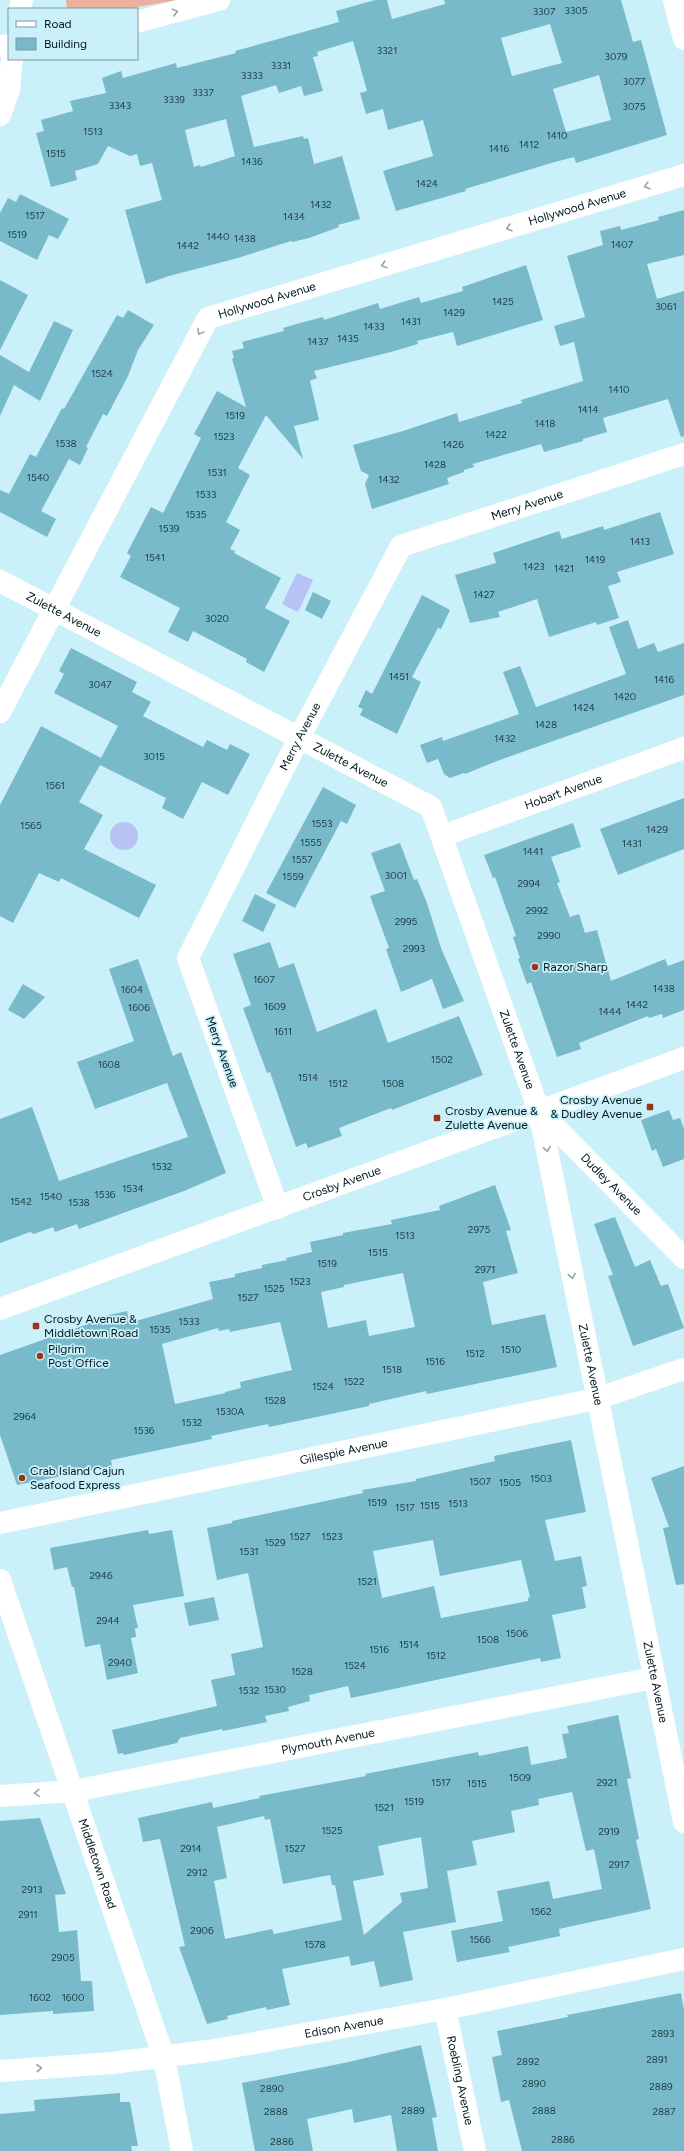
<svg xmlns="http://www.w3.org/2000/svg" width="684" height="2151" font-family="Figtree,sans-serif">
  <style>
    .green { fill: #edaf9e }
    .water { fill: #b8c2f4 }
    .building { fill: #79baca; fill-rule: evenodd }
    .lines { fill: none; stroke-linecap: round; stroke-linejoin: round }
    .minor { stroke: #fff; stroke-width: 22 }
    .major { stroke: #fff; stroke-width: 22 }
    .oneway { stroke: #99a2a5 }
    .poi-dot { fill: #9b3317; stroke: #caf0fa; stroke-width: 1.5 }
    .labels { text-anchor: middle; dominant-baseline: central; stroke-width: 3.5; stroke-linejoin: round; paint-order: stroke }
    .number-label { font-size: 10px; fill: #1e4048 }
    .street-label { font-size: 12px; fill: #00171d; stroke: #caf0fa }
    .poi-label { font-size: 12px; fill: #00171d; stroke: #caf0fa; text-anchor: start }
  </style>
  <rect width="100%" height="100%" fill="#caf0fa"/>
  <polygon class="green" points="66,0 178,0 126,9 67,9"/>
  <g class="water">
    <polygon points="297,573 313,580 298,612 282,604"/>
    <circle cx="124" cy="836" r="14"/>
  </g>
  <g class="building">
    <path d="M375 0H387L392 19 445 4 444 0H621L633 42 641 40 667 135 576 163 574 157 555 162 465 189 466 191 396 211 383 171 433 156 423 120 388 130 383 109 366 114 360 93 367 91 353 41 317 52 318 56 313 57 323 91 304 96 301 86 279 93 276 85 241 96 254 147 303 136 304 139 308 138 314 164 342 156 360 219 338 225 339 227 309 238 292 242 291 241 238 258 169 276 146 284 125 210 162 200 152 163 140 166 137 154 130 156 108 146 98 164 75 171 77 180 51 187 36 133 44 131 41 120 73 111 70 101 106 93 102 78 121 71 123 78 176 63 177 68 236 53 235 51 339 22 336 11ZM550 24 562 63 512 76 501 38ZM599 75 611 120 566 132 553 89ZM226 119 235 156 201 167 200 165 194 167 185 130Z"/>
    <polygon points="20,194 69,219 58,239 49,235 37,260 0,241 0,213 8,198 16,202"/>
    <polygon points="684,210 684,255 647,264 657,299 684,291 684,436 681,437 668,399 603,418 607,432 583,439 583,441 544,452 541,444 473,464 474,467 464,470 464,472 447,478 449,484 372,509 365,484 369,475 361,471 353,445 403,431 457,413 459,422 522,403 521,400 583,381 574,342 560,346 554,326 585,317 567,256 603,245 600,231 620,226 621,230 659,220 658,217"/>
    <polygon points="526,265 543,320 457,346 453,332 417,341 418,344 391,352 314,371 317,378 310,381 319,420 294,426 303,459 266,415 238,468 250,475 226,522 240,530 230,549 235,551 234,553 281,578 265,608 290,621 264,672 246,662 247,659 193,631 188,642 168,632 180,608 120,577 131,556 127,553 151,507 163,513 201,438 194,434 217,391 246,407 232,359 234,358 232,351 244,348 242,342 284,331 283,328 300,323 323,317 324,320 378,303 380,309 419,297 421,303 463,291 462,287"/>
    <polygon points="0,280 28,295 0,350"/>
    <polygon points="128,310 154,325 138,350 128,376 107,416 103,414 86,447 88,448 80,465 69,459 41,511 56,519 47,537 0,512 0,490 9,494 30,454 36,457 62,408 64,409 117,315 123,318"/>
    <polygon points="54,321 73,330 40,401 14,385 0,416 0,355 29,372"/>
    <polygon points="660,512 674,554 617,572 621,582 608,586 619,618 597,625 596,622 549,637 537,599 498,612 500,617 470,623 455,575 496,563 493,553 559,531 562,539 603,526 604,530"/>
    <polygon points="313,592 331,601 322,619 305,610"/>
    <polygon points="422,595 450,610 441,629 438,628 412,677 421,682 397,734 360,715 363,709 358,707 366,690 372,694"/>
    <polygon points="628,620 638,649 654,643 658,652 684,643 684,695 497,761 465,774 464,773 450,778 444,774 438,759 427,763 420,745 442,737 443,741 519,714 503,672 520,666 536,707 626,674 609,627"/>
    <polygon points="71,648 137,682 132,692 151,702 143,716 203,747 207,740 227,750 230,744 250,754 228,795 202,782 183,819 162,808 166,798 100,765 79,802 103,815 84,849 156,885 139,918 61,878 59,882 39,873 13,923 0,916 0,805 41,726 101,758 118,726 54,693 64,674 59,671"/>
    <polygon points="323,787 356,805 347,824 341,821 295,908 266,893"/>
    <polygon points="684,798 684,849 618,875 600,829"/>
    <polygon points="573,823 581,847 551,857 560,882 557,883 570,917 579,914 585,933 597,930 611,981 665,959 668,966 684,960 684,1010 663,1018 662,1014 649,1018 648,1016 579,1043 581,1049 557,1057 531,982 527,984 518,959 520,958 513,937 516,936 495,877 493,878 484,855"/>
    <polygon points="400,843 414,880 417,879 427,903 441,948 464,1001 443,1009 432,979 401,992 386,949 389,948 370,896 385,891 371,853"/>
    <polygon points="255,894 276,905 263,932 242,921"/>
    <polygon points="270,942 279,968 294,963 317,1032 376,1009 388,1043 459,1016 483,1075 392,1110 391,1108 339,1128 342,1136 308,1148 306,1143 296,1147 270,1072 267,1073 243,1008 251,1005 233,954"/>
    <polygon points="138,959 173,1056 181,1052 226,1173 184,1191 79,1229 77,1224 55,1232 53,1227 34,1234 30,1232 0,1243 0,1119 32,1107 59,1181 188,1137 167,1083 95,1109 77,1062 134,1041 109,969"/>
    <polygon points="23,984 45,997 24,1019 8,1010"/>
    <polygon points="669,1110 673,1120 680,1118 684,1129 684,1159 663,1167 656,1149 652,1151 641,1120"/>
    <path d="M495 1185 511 1230 506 1231 518 1273 483 1282 492 1325 545 1314 557 1367 427 1394 426 1391 369 1404V1406L269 1427 268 1424 211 1436 212 1439 111 1460 112 1466 17 1485 0 1435V1355L105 1318 104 1316 127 1311 129 1323 213 1299 209 1282 235 1277V1274L262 1268V1265L287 1260 286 1258 312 1252 310 1242 343 1235V1233L392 1224 391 1220 440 1210 439 1206ZM403 1273 415 1327 369 1336 366 1320 328 1328 321 1292 344 1287V1285ZM280 1322 292 1370 240 1382 241 1388 225 1392V1393L175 1404 162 1344 218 1328 219 1331 229 1329 230 1332Z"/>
    <polygon points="615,1217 635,1267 650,1260 661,1286 668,1284 684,1328 633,1346 608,1276 613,1275 594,1224"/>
    <path d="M571 1440 586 1512 545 1520 555 1561 581 1556 587 1586 582 1587 586 1608 552 1615 561 1658 541 1662 540 1658 351 1698 348 1686 309 1695 310 1701 288 1707 289 1711 265 1716 267 1722 223 1731 222 1729 180 1738 177 1743 124 1755 123 1753 118 1754 112 1730 217 1706 211 1680 235 1675 231 1654 263 1647 248 1573 217 1580 207 1528 232 1523V1521L363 1493 362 1490 416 1481V1479L495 1461 494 1456ZM433 1540 440 1576 521 1560 530 1597 528 1598V1601L441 1618 434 1586 382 1598 373 1551Z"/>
    <polygon points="684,1466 684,1584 676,1585 663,1528 669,1527 651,1478"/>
    <polygon points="148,1530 149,1534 172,1530 184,1596 133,1605 138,1628 135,1628 136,1637 131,1638 138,1673 107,1680 100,1644 85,1647 74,1587 72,1587 67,1567 54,1570 50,1548"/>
    <polygon points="214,1597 219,1620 189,1626 184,1603"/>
    <path d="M618 1715 631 1778 627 1779 639 1839 636 1840 651 1909 559 1929 560 1936 508 1947 510 1952 457 1962 451 1931 503 1921 497 1891 549 1881 553 1899 602 1889 594 1849 586 1851 572 1792 538 1799 539 1805 511 1811 515 1832 472 1841 477 1865 447 1871 456 1922 403 1932 413 1980 380 1987 374 1961 351 1966 349 1956 282 1969 290 2005 267 2010 266 2007 227 2016 228 2019 207 2024 179 1947 185 1946 160 1839 143 1842 138 1818 212 1802 213 1808 260 1798 259 1796 366 1776 365 1774 478 1752 479 1756 528 1746 531 1765 567 1758 562 1734 569 1733 567 1726ZM264 1816 265 1820 270 1819 283 1884 330 1875 332 1885H335L342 1920 274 1934 272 1929 225 1939 214 1881 227 1878 217 1827ZM421 1837 428 1888 400 1893 402 1902 364 1935 353 1881 384 1875 378 1846Z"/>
    <polygon points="40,1818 66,1894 55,1895 59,1932 77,1930 81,1981 92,1981 94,2011 53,2014 53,2011 0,2015 0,1821"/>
    <polygon points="681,1993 684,2010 684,2151 522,2151 509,2100 501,2102 492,2057 502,2055 497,2031 568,2017 567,2015 588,2011"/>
    <polygon points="421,2045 437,2117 432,2118 438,2151 397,2151 391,2115 354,2123 352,2109 307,2119 313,2151 255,2151 242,2083 344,2063"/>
    <polygon points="120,2093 120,2102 130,2102 138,2146 131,2146 132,2151 0,2151 0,2114 35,2111 34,2100"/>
  </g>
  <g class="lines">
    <g class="minor">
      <polyline points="674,0 684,39"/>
      <polyline points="20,9 22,0"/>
      <polyline points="0,115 9,90 12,59"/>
      <path id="s1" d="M0 581 431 807 539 1111 684 1822"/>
      <path id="s2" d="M0 712 208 318 684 175"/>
      <path id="s3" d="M442 836 684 748"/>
      <path id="s4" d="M539 1111 684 1258"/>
      <path id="s5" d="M278 1208 188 958 299 738 401 546 684 454"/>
      <path id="s6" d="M0 1309 684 1058"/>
      <path id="s7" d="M0 1523 596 1399 684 1369"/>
      <path id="s8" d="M0 1580 164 2058 182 2151"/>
      <path id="s9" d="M0 1796 73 1791 654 1678"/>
      <path id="s10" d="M445 2009 475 2151"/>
      <path id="s11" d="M0 2071 112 2063 215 2050 445 2009 684 1959"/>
    </g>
    <g class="major">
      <polyline points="137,22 219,0"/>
      <polyline points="0,46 9,45"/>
    </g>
  </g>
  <defs><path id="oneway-chevron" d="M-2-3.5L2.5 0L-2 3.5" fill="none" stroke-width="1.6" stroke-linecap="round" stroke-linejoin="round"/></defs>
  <g class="oneway">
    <use href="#oneway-chevron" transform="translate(175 12) rotate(-15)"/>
    <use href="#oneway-chevron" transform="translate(647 186) rotate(163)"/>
    <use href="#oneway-chevron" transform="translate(509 228) rotate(163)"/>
    <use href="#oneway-chevron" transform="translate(384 265) rotate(163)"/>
    <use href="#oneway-chevron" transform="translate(200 332) rotate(118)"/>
    <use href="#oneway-chevron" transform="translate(547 1149) rotate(79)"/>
    <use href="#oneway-chevron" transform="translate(572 1276) rotate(79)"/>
    <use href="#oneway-chevron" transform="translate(37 1793) rotate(176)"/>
    <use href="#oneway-chevron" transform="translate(39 2068) rotate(-4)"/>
  </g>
  <g class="poi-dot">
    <circle cx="535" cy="967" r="4"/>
    <rect x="646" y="1103" width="8" height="8" rx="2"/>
    <rect x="433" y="1114" width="8" height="8" rx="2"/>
    <rect x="32" y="1322" width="8" height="8" rx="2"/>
    <circle cx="40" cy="1356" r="4"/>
    <circle cx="22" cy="1478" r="4"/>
  </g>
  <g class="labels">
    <g class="number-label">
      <text x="576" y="10">3305</text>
      <text x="544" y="11">3307</text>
      <text x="387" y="50">3321</text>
      <text x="616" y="56">3079</text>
      <text x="281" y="65">3331</text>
      <text x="252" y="75">3333</text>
      <text x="634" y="81">3077</text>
      <text x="203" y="92">3337</text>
      <text x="174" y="99">3339</text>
      <text x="120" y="105">3343</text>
      <text x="634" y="106">3075</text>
      <text x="93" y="131">1513</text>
      <text x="557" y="135">1410</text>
      <text x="529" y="144">1412</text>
      <text x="499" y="148">1416</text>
      <text x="56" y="153">1515</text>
      <text x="252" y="161">1436</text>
      <text x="427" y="183">1424</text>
      <text x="321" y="204">1432</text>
      <text x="35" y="215">1517</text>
      <text x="294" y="216">1434</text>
      <text x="17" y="234">1519</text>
      <text x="218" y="236">1440</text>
      <text x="245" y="238">1438</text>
      <text x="622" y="244">1407</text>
      <text x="188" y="245">1442</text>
      <text x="503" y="301">1425</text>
      <text x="666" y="306">3061</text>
      <text x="454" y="312">1429</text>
      <text x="411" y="321">1431</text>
      <text x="374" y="326">1433</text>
      <text x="348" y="338">1435</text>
      <text x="318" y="341">1437</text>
      <text x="102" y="373">1524</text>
      <text x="619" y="389">1410</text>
      <text x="588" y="409">1414</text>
      <text x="235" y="415">1519</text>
      <text x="545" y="423">1418</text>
      <text x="496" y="434">1422</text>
      <text x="224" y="436">1523</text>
      <text x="66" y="443">1538</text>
      <text x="453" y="444">1426</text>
      <text x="435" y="464">1428</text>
      <text x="217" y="472">1531</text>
      <text x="38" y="477">1540</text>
      <text x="389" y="479">1432</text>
      <text x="206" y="494">1533</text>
      <text x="196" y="514">1535</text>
      <text x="169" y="528">1539</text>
      <text x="640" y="541">1413</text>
      <text x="155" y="557">1541</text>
      <text x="595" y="559">1419</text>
      <text x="534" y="566">1423</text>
      <text x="564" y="568">1421</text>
      <text x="484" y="594">1427</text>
      <text x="217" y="618">3020</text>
      <text x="399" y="676">1451</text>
      <text x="664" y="679">1416</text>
      <text x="100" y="684">3047</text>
      <text x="625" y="696">1420</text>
      <text x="584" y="707">1424</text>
      <text x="546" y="724">1428</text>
      <text x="505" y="738">1432</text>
      <text x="154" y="756">3015</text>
      <text x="55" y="785">1561</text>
      <text x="322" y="823">1553</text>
      <text x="31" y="825">1565</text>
      <text x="657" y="829">1429</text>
      <text x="311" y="842">1555</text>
      <text x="632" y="843">1431</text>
      <text x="533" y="851">1441</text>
      <text x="302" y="859">1557</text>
      <text x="396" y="875">3001</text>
      <text x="293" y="876">1559</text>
      <text x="529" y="883">2994</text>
      <text x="537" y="910">2992</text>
      <text x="406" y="921">2995</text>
      <text x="549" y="935">2990</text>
      <text x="414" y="948">2993</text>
      <text x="264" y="979">1607</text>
      <text x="664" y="988">1438</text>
      <text x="132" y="989">1604</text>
      <text x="637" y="1004">1442</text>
      <text x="275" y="1006">1609</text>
      <text x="139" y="1007">1606</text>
      <text x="610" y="1011">1444</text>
      <text x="283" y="1031">1611</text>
      <text x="442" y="1059">1502</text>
      <text x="109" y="1064">1608</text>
      <text x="308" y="1077">1514</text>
      <text x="338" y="1083">1512</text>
      <text x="393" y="1083">1508</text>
      <text x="162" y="1166">1532</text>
      <text x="133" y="1188">1534</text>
      <text x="105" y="1194">1536</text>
      <text x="51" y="1196">1540</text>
      <text x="21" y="1201">1542</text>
      <text x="79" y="1202">1538</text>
      <text x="479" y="1229">2975</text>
      <text x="405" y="1235">1513</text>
      <text x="378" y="1252">1515</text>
      <text x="327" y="1263">1519</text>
      <text x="485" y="1269">2971</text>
      <text x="300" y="1281">1523</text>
      <text x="274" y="1288">1525</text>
      <text x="248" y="1297">1527</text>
      <text x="189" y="1321">1533</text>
      <text x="160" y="1329">1535</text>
      <text x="511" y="1349">1510</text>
      <text x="475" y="1353">1512</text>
      <text x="435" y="1361">1516</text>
      <text x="392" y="1369">1518</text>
      <text x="354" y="1381">1522</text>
      <text x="323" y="1386">1524</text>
      <text x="275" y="1400">1528</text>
      <text x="230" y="1411">1530A</text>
      <text x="25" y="1416">2964</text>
      <text x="192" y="1422">1532</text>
      <text x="144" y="1430">1536</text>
      <text x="541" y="1478">1503</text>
      <text x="480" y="1481">1507</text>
      <text x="510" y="1482">1505</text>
      <text x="377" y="1502">1519</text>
      <text x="458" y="1503">1513</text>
      <text x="430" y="1505">1515</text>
      <text x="405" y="1507">1517</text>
      <text x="300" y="1536">1527</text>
      <text x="332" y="1536">1523</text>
      <text x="275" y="1542">1529</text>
      <text x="249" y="1551">1531</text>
      <text x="101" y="1575">2946</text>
      <text x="367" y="1581">1521</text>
      <text x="108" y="1620">2944</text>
      <text x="517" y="1633">1506</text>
      <text x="488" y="1639">1508</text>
      <text x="409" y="1644">1514</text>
      <text x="379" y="1649">1516</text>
      <text x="436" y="1655">1512</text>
      <text x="120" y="1662">2940</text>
      <text x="355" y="1665">1524</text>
      <text x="302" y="1671">1528</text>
      <text x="275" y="1689">1530</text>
      <text x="249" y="1690">1532</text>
      <text x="520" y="1777">1509</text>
      <text x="441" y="1782">1517</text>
      <text x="607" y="1782">2921</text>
      <text x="477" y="1783">1515</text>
      <text x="414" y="1801">1519</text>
      <text x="384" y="1807">1521</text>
      <text x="332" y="1830">1525</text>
      <text x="609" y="1831">2919</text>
      <text x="191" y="1848">2914</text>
      <text x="295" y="1848">1527</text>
      <text x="619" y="1864">2917</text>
      <text x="197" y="1872">2912</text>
      <text x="32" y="1889">2913</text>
      <text x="541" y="1911">1562</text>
      <text x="28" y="1914">2911</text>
      <text x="202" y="1930">2906</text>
      <text x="480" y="1939">1566</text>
      <text x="315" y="1944">1578</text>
      <text x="63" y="1957">2905</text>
      <text x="40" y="1997">1602</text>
      <text x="73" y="1997">1600</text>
      <text x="663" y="2033">2893</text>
      <text x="657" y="2059">2891</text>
      <text x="528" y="2061">2892</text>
      <text x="534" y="2083">2890</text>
      <text x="661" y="2086">2889</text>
      <text x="272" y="2088">2890</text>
      <text x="413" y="2110">2889</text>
      <text x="544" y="2110">2888</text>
      <text x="276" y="2111">2888</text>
      <text x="664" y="2111">2887</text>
      <text x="563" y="2139">2886</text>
      <text x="282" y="2141">2886</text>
    </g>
    <g class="street-label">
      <text stroke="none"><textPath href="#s2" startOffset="831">Hollywood Avenue</textPath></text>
      <text stroke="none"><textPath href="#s2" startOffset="507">Hollywood Avenue</textPath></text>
      <text stroke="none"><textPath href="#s5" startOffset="862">Merry Avenue</textPath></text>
      <text stroke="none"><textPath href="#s1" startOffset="72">Zulette Avenue</textPath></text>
      <text stroke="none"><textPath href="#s5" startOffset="514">Merry Avenue</textPath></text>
      <text stroke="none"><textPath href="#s1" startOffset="396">Zulette Avenue</textPath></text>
      <text stroke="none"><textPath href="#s3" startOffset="129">Hobart Avenue</textPath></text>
      <text stroke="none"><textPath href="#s1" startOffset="744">Zulette Avenue</textPath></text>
      <text transform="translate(222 1052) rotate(70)">Merry Avenue</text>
      <text stroke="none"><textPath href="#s6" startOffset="364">Crosby Avenue</textPath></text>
      <text stroke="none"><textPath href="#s4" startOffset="103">Dudley Avenue</textPath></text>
      <text stroke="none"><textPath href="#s1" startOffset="1068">Zulette Avenue</textPath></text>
      <text stroke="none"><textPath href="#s7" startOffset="351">Gillespie Avenue</textPath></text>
      <text stroke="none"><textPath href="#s1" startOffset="1392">Zulette Avenue</textPath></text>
      <text stroke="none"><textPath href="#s9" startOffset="333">Plymouth Avenue</textPath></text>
      <text stroke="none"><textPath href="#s8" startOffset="300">Middletown Road</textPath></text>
      <text stroke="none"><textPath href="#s11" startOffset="347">Edison Avenue</textPath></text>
      <text stroke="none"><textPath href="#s10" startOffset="73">Roebling Avenue</textPath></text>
    </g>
    <g class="poi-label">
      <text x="543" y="967">Razor Sharp</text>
      <text x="642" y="1100" text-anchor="end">Crosby Avenue<tspan x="642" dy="14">&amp; Dudley Avenue</tspan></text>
      <text x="445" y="1111">Crosby Avenue &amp;<tspan x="445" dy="14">Zulette Avenue</tspan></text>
      <text x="44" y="1319">Crosby Avenue &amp;<tspan x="44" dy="14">Middletown Road</tspan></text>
      <text x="48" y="1349">Pilgrim<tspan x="48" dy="14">Post Office</tspan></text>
      <text x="30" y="1471">Crab Island Cajun<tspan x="30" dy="14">Seafood Express</tspan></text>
    </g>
  </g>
  <rect x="8" y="8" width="130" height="52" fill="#caf0fa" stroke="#7999a2"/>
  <rect x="16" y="21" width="20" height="6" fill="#ffffff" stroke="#7999a2"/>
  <text x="44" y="28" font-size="12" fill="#00171d">Road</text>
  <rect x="16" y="38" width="20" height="12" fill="#79baca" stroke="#7999a2"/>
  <text x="44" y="48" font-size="12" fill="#00171d">Building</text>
</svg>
